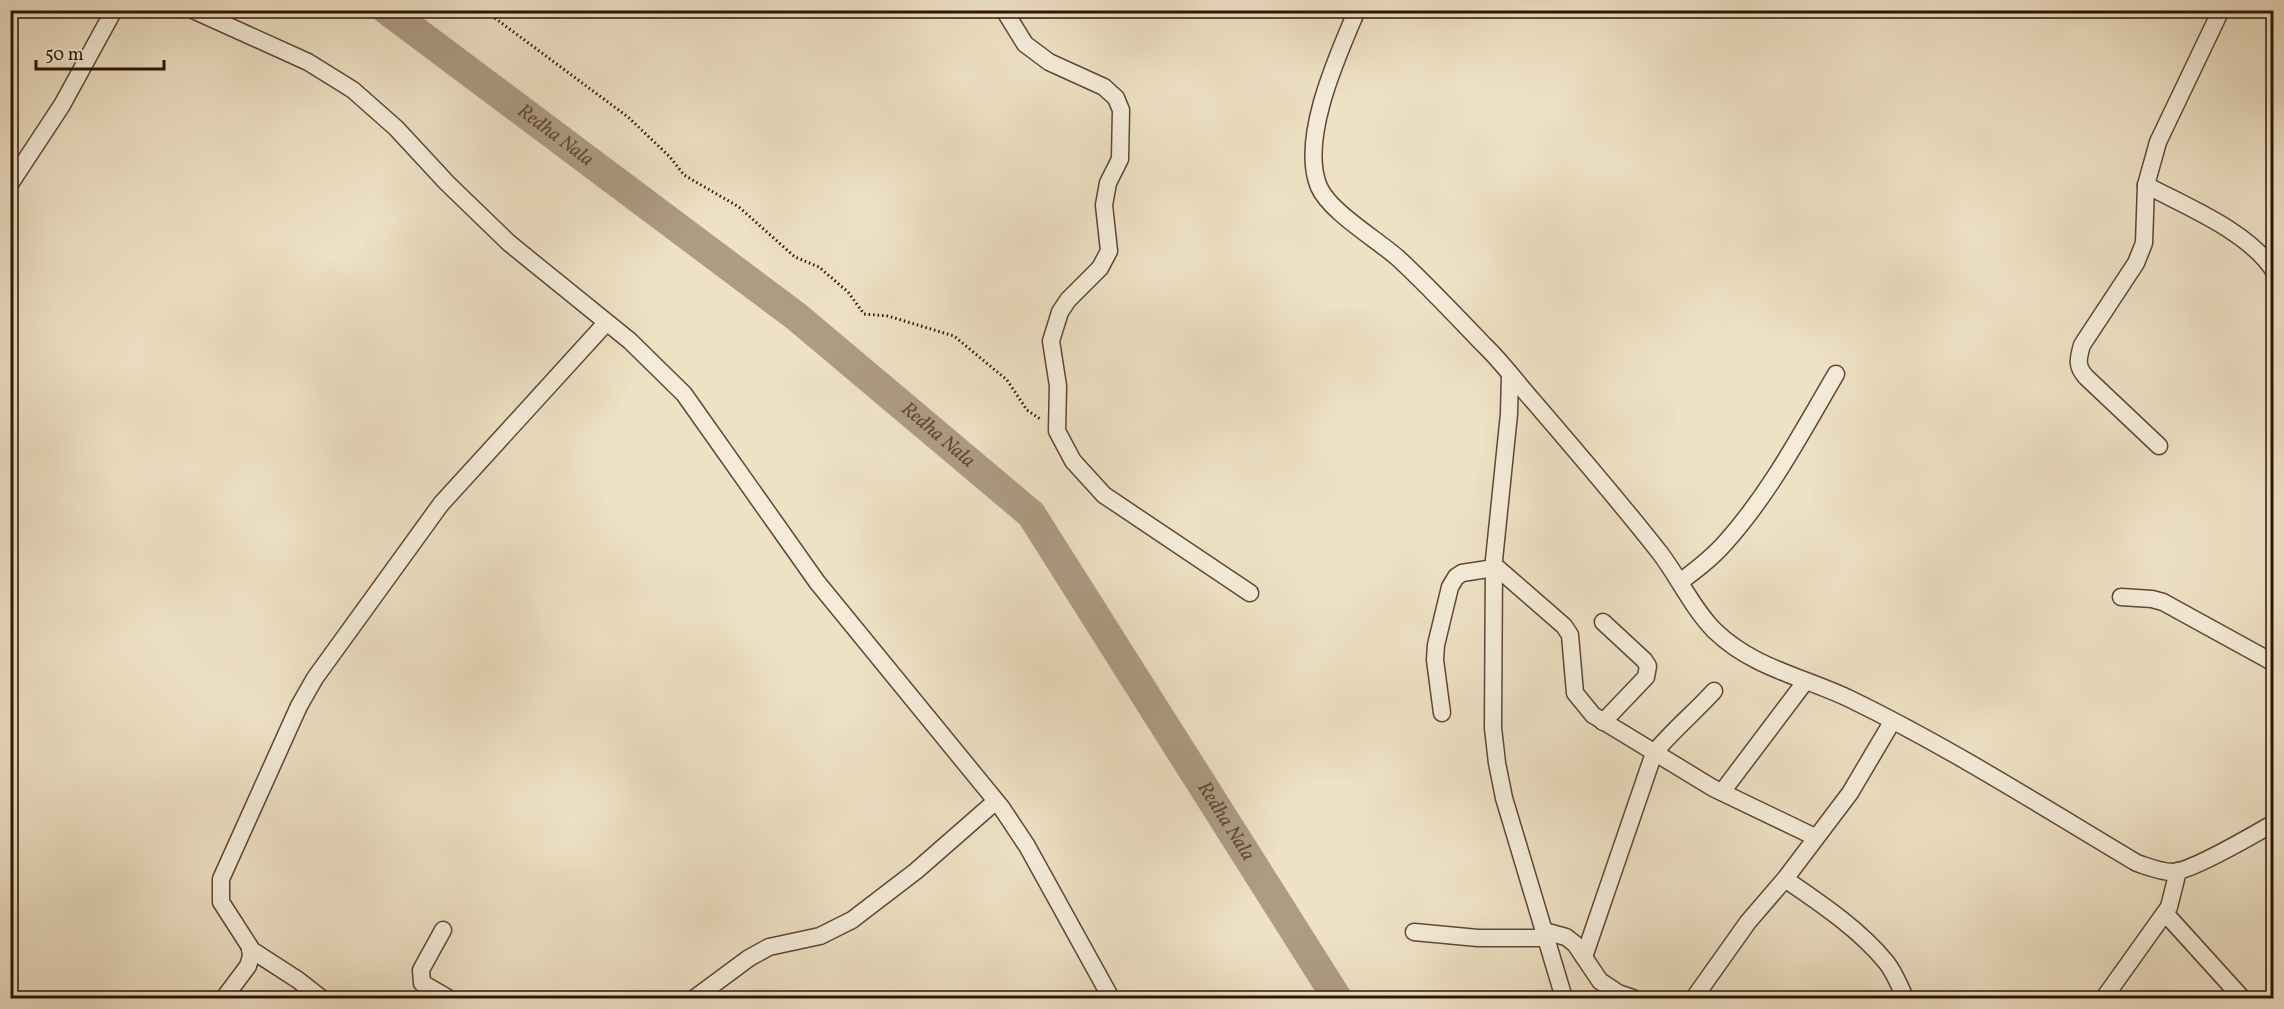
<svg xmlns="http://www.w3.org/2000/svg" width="2284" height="1009" font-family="Vollkorn,serif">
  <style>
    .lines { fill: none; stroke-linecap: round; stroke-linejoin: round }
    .river { stroke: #ad9b83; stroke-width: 30 }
    .minor-casing { stroke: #604636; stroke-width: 19 }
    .path { stroke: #301206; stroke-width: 3; stroke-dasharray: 1.5 3; stroke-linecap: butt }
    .minor { stroke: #f4ecd9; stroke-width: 16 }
    .labels { text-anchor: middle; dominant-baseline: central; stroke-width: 4.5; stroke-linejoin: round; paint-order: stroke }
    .water-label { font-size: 20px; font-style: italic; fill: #624938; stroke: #f4ecd9 }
  </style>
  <rect width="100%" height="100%" fill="#eee1c4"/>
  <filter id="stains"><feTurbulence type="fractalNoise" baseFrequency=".00333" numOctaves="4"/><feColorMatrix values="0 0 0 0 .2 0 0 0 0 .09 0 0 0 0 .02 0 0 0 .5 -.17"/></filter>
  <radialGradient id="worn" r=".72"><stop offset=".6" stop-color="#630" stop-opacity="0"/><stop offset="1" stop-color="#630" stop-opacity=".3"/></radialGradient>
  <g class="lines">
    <path class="river" id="s1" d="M387 10 797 317 1031 514 1337 998"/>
    <g class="minor-casing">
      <g id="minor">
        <polyline points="193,10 308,62 353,90 396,128 447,183 509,243 630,341 684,394 817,582 1001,807 1027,846 1111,998"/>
        <polyline points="1004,10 1025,44 1049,62 1104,87 1116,98 1121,110 1120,159 1108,183 1104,205 1109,251 1100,268 1068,300 1060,312 1051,341 1058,386 1057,431 1073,461 1104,495 1250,593"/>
        <path d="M1357 10C1338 55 1299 139 1319 187 1330 212 1378 240 1399 259 1428 286 1456 316 1484 345 1502 362 1517 383 1534 402 1577 452 1620 502 1660 553 1679 578 1693 609 1715 631 1753 668 1804 677 1850 699 1949 747 2043 807 2137 863 2149 867 2160 872 2173 872 2192 871 2255 834 2274 823"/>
        <polyline points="10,184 62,105 114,10"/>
        <path d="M2146 185C2187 207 2248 231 2274 271"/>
        <polyline points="1510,375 1509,414 1494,560 1493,728 1497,763 1504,798 1564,998"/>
        <path d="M2159 446 2086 377C2076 366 2078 359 2082 345L2136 263 2144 243 2146 185 2158 142 2221 10"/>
        <polyline points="1494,565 1564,626 1570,635 1575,693 1593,715 1713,788 1815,837"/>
        <path d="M1680 582C1696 570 1712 558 1725 543 1770 493 1802 432 1836 374"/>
        <polyline points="2121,597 2152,599 2163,602 2274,663"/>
        <polyline points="1442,713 1435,660 1436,645 1450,587 1456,577 1462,573 1494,568"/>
        <polyline points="1603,722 1646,677 1648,666 1644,660 1603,622"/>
        <polyline points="1722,792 1805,682"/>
        <path d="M1785 879C1820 903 1859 929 1886 962 1894 972 1900 986 1905 998"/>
        <polyline points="2165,913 2242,998"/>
        <polyline points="443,930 421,970 422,983 448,998"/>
        <polyline points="1544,931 1566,937 1575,944 1600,981 1618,993 1633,998"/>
        <polyline points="1414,932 1478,938 1546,938"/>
        <polyline points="250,949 298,980 321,998"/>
        <path d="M1584 957 1654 753C1673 730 1695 712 1714 691"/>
        <polyline points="224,998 248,966 251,956 250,947 221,902 221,879 299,706 315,678 441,504 606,323"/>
        <polyline points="695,998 749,958 769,947 820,936 852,920 916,871 996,801"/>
        <polyline points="1694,998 1748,922 1785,879 1850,793 1892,722"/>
        <polyline points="2104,998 2169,907 2178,871"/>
      </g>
    </g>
    <polyline class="path" points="484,10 628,117 670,157 684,175 739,207 795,257 819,267 848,292 864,314 888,316 954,336 1007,380 1027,410 1040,419"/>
    <use href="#minor" class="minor"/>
  </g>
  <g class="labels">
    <g class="water-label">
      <text stroke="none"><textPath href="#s1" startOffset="210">Redha Nala</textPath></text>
      <text stroke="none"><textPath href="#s1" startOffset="696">Redha Nala</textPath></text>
      <text stroke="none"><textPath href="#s1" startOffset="1182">Redha Nala</textPath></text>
    </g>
  </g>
  <rect width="2284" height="1009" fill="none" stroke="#eee1c4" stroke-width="36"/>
  <rect x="12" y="12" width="2260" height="985" fill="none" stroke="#301206" stroke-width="3"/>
  <rect x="18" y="18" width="2248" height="973" fill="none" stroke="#301206" stroke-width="1.5"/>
  <path d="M36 60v9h128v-9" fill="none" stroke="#301206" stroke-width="3"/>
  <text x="45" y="60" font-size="18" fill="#301206" stroke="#f4ecd9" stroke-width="4.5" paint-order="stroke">50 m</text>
  <rect width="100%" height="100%" filter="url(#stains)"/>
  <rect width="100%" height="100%" fill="url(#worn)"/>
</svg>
